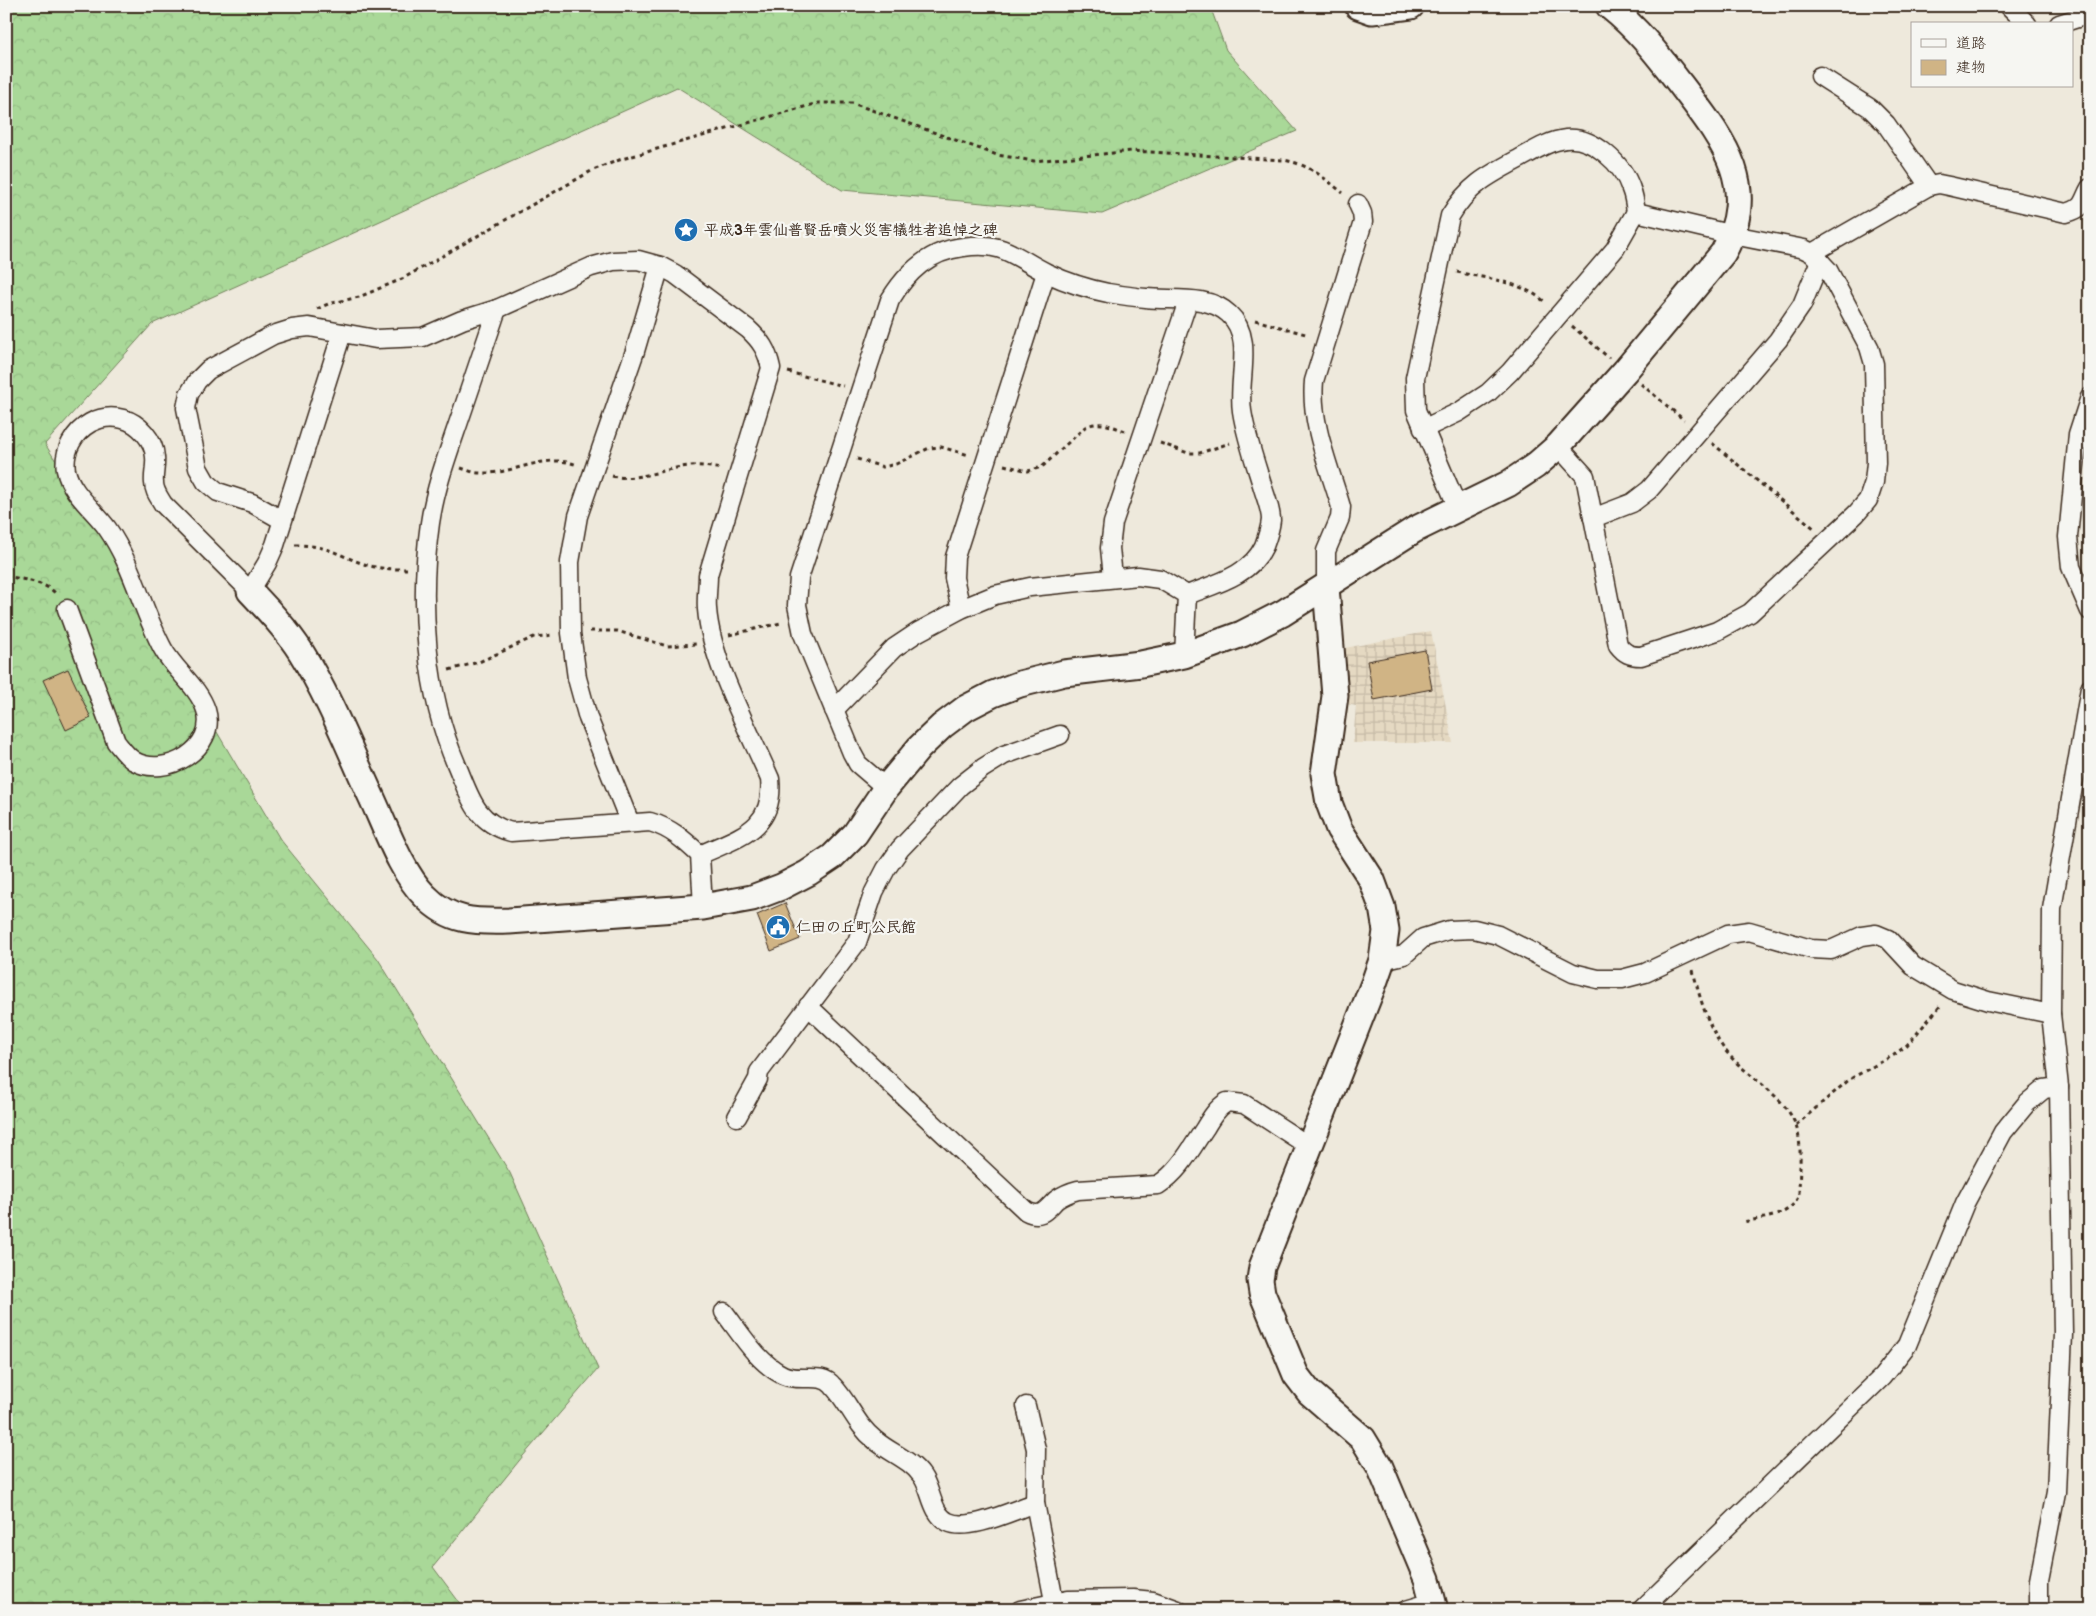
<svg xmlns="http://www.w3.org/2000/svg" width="2096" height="1616" font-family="'Balsamiq Sans','Klee One',sans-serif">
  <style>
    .industrial { fill: url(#industrial-grid) }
    .forest { fill: url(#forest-crowns); stroke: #72815b }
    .building { fill: #d0b485; stroke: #3b2a1e }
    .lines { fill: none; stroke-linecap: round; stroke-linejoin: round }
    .street-casing { stroke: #3b2a1e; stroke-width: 21 }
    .secondary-casing { stroke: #3b2a1e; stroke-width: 29 }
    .path { stroke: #3b2a1e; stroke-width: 3; stroke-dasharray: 4 4; stroke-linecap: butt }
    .street { stroke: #f6f6f2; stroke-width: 18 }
    .secondary { stroke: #f6f6f2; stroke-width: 25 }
    .labels { text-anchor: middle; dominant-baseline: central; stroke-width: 4.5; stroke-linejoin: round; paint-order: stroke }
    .poi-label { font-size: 15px; font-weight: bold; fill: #3b2a1e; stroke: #f6f6f2; text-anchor: start }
  </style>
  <defs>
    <pattern id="industrial-grid" width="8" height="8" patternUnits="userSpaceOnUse" patternTransform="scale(1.25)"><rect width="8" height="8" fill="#e5d9c2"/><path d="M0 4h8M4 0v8" fill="none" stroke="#c5baa6"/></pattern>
    <pattern id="forest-crowns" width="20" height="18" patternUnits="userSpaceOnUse" patternTransform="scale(1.25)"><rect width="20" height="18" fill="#a9d898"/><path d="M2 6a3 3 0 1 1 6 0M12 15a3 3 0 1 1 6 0" fill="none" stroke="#92ba83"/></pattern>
  </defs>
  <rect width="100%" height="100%" fill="#eee9dc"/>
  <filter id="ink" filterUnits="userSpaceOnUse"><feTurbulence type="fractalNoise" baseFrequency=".02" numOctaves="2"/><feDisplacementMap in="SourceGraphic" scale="10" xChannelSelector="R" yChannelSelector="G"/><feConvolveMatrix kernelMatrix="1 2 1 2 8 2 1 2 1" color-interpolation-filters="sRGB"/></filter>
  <g filter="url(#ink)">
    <polygon class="industrial" points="1431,631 1453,743 1353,743 1356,706 1347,704 1345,648"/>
    <g class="forest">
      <polygon points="6,6 1210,6 1226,50 1297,131 1102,214 842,190 677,87 152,324 45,444 75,491 280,839 378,959 510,1173 598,1369 523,1456 433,1567 465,1610 6,1610"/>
      <polygon points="678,1601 692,1610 642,1610"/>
    </g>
    <g class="building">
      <polygon points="1425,650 1432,689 1374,700 1367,661"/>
      <polygon points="68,669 91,718 66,730 43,680"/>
      <polygon points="785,903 800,939 771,951 757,915"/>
    </g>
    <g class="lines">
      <g class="street-casing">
        <g id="street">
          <polyline points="2009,6 2027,24"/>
          <polyline points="2059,24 2090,14"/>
          <polyline points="1820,76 1870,108 1886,124 1929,186"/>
          <path d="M1812 253 1929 186 1939 184 1949 186 2066 213C2085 208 2082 202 2090 188"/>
          <path d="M497 309C484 347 471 386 458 424 447 456 435 489 430 523 419 600 425 693 457 766 470 797 475 822 511 832L650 822C671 828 684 840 700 855L703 907"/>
          <polyline points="2090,397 2078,434 2068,537 2071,567 2090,611"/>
          <polyline points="1423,429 1459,412 1488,393 1510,372 1615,249 1636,212"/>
          <path d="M1458 508 1416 410 1415 378 1450 216C1468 186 1487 176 1517 160 1532 152 1548 141 1566 139 1593 136 1623 164 1631 189 1634 196 1635 204 1636 212L1733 235 1804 249 1812 253 1828 270 1869 347 1874 364 1876 463 1874 482 1868 500 1856 514 1750 613 1717 631 1641 656C1630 656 1625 654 1618 645L1585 476 1558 446"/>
          <polyline points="1593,518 1632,503 1649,490 1778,340 1802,305 1820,261"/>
          <path d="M282 520 252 503 218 492 206 482 198 468 186 408 189 394 197 381 208 370 273 335 292 329 309 327 376 339 423 337 462 320 497 309 591 267 613 261 638 260 660 266 675 274 748 329C761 341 767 350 771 368L708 575C708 586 706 598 707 609 711 662 749 730 770 779 775 830 738 837 700 855"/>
          <polyline points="1113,577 1110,548 1113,523 1188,301"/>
          <path d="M1326 587V551L1340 518 1341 507C1329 466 1310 423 1314 381L1363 222 1362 213 1358 204"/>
          <path d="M67 609 116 742C121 748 126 756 134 761 166 779 218 748 206 710 198 686 175 671 163 649 142 610 133 565 107 528 94 510 70 492 66 470 63 451 74 432 90 423 101 417 112 416 123 419 139 423 154 440 155 457 156 466 153 475 154 483 154 491 159 497 163 504L250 591 267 563 275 545 342 333"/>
          <polyline points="961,609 954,578 955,557 1046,273"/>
          <polyline points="834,710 894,648 918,632 961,609 995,595 1030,587 1138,576 1160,579 1187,595 1184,655"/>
          <path d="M886 788 858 764 852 753 803 634 797 605 799 578 890 300C907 272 929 251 963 247 1005 241 1014 257 1047 273 1066 282 1088 289 1108 293 1120 295 1133 297 1146 298 1172 301 1208 294 1229 314 1255 338 1237 379 1242 411 1246 437 1255 462 1263 488 1266 498 1271 510 1271 520 1270 529 1267 538 1264 546 1250 576 1215 584 1187 595"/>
          <polyline points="630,823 588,718 577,678 571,633 570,562 578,516 635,351 660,266"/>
          <polyline points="1382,960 1404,955 1423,938 1449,930 1474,929 1498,935 1573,973 1598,979 1622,979 1645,973 1728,934 1749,931 1811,949 1831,950 1862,936 1876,934 1888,939 1913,966 1953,990 1988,1001 2051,1014"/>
          <path d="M808 1006 1026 1211C1041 1219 1046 1210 1056 1200 1063 1195 1070 1192 1078 1190L1158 1185C1179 1172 1191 1149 1205 1128 1211 1118 1217 1108 1227 1102L1244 1104 1310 1147"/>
          <polyline points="737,1117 758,1079 759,1072 857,942 874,892 886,869 900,849 960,786 983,768 1004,755 1060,735"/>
          <path d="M724 1312C741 1334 758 1363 783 1375 800 1383 821 1371 833 1386 849 1403 856 1425 875 1440 890 1453 910 1459 922 1476 932 1490 931 1513 948 1522 969 1532 1014 1510 1035 1503"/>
          <polyline points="1026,1406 1036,1449 1035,1503 1054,1601"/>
          <polyline points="1020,1610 1068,1600 1133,1599 1153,1601 1178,1610"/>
          <polyline points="1406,1610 1433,1602"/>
          <polyline points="1641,1610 1882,1377 1907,1345 1965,1203 2003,1132 2027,1103 2044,1089 2059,1087"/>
          <polyline points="2039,1610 2039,1580 2056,1492 2063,1334 2059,1087 2051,1014 2052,909 2090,688"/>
        </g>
      </g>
      <g class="secondary-casing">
        <g id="secondary">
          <polyline points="1358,6 1372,11 1411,6"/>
          <polyline points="1326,587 1335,696 1324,774 1329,803 1339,829 1372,880 1382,907 1386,931 1382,960 1374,983 1262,1267 1260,1280 1262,1293 1296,1375 1309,1392 1363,1439 1380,1467 1427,1579 1435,1610"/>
          <path d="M250 591C268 610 287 630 301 652 329 697 349 748 371 796 385 826 402 874 425 896 450 922 475 922 509 921L703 907 752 898 781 887 808 873 832 857 855 834 886 788 919 748 942 726 966 708 993 694 1020 684 1064 673 1141 664 1184 655 1242 634 1283 613 1414 530 1508 484 1535 466 1558 446 1625 371 1723 253C1761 185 1722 139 1681 85 1658 55 1639 30 1609 6"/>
        </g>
      </g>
      <g class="path">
        <path d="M1457 272C1487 279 1521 281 1545 302"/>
        <path d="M317 309 328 304 359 297 402 279 593 170 622 159 818 103H852L997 155 1034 161 1132 151 1284 160C1310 165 1323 177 1343 193"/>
        <polyline points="1255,320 1309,335"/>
        <polyline points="1572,326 1609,358"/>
        <polyline points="788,372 843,386"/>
        <polyline points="1641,384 1684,420"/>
        <polyline points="1160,443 1188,453 1200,453 1230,443"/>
        <polyline points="1712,443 1815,529"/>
        <polyline points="857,459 883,467 896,464 929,448 941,447 969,455"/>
        <path d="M1004 465 1028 471 1042 467 1085 427C1100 420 1111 426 1125 431"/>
        <path d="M461 468C467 470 474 473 480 473 514 475 544 452 577 465"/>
        <path d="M612 476C638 482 664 468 690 466 701 465 711 467 722 469"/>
        <path d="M295 545C328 545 335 554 364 564 378 569 392 569 407 569"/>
        <path d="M6 576C21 579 46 582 56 594"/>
        <polyline points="590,631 617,631 667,646 696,644"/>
        <polyline points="729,635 781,623"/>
        <polyline points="449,670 479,662 534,637 554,635"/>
        <path d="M1693 970C1700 1000 1710 1035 1731 1057 1751 1079 1786 1097 1796 1126 1803 1145 1799 1175 1799 1195 1789 1218 1765 1217 1743 1222"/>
        <polyline points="1796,1125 1850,1079 1894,1055 1907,1045 1942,1004"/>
      </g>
      <use href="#street" class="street"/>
      <use href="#secondary" class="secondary"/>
    </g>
  </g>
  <defs>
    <g id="sight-disc" transform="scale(1.25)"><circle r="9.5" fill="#1f6fb2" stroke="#f6f6f2"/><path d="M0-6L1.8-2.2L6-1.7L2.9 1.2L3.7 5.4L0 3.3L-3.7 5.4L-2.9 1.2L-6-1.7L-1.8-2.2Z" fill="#fff"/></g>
    <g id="civic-disc" transform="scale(1.25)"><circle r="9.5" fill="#1f6fb2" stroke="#f6f6f2"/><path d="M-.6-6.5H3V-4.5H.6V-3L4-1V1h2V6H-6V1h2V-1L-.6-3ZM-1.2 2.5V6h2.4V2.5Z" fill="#fff"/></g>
  </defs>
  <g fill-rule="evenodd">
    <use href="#sight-disc" x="686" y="230"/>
    <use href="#civic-disc" x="778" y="927"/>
  </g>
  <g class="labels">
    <g class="poi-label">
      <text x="704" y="230">平成3年雲仙普賢岳噴火災害犠牲者追悼之碑</text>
      <text x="796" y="927">仁田の丘町公民館</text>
    </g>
  </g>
  <rect width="2096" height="1616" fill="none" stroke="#f6f6f2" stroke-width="25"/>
  <rect x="12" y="12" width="2071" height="1591" fill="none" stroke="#3b2a1e" stroke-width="2" filter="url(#ink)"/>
  <rect x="1911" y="22" width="162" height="65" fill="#f6f6f2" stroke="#aba49d"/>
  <rect x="1921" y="39" width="25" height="8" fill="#f6f6f2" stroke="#aba49d"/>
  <text x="1956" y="48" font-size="15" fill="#3b2a1e">道路</text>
  <rect x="1921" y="60" width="25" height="15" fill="#d0b485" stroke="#aba49d"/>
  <text x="1956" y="72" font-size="15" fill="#3b2a1e">建物</text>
</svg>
